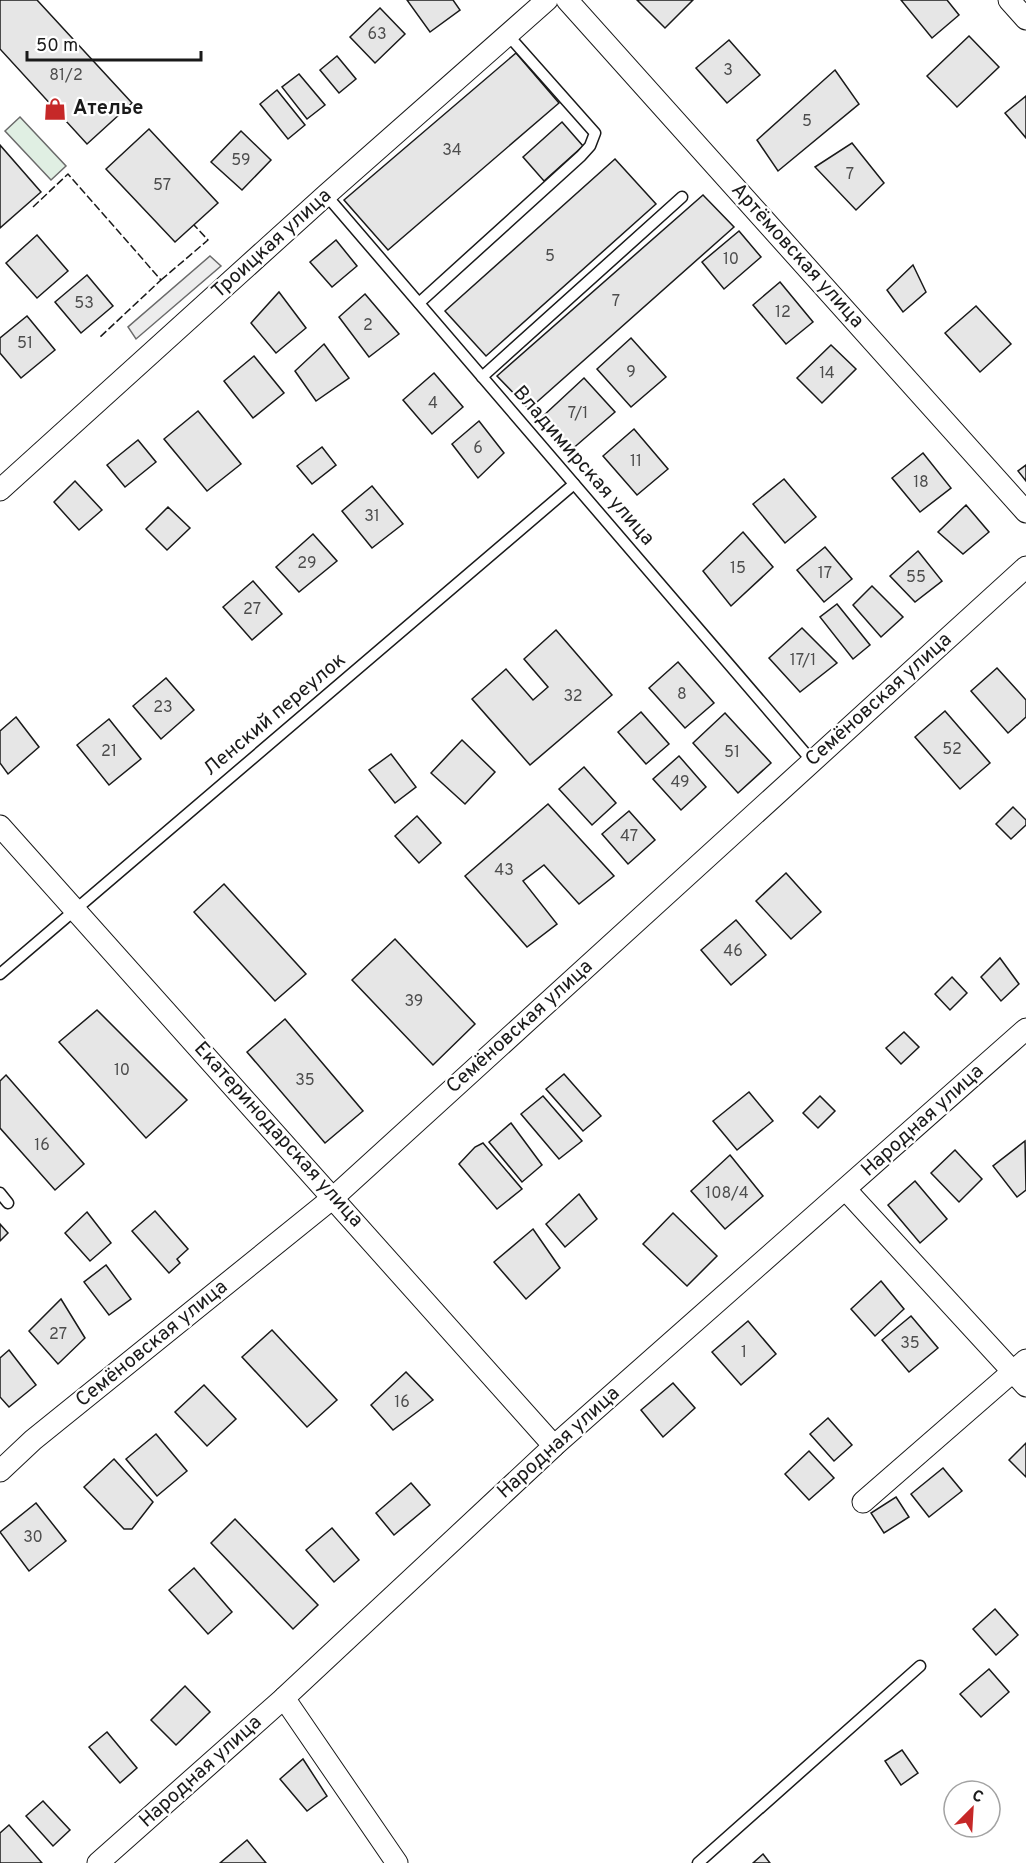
<svg xmlns="http://www.w3.org/2000/svg" width="1026" height="1863" font-family="Overpass,sans-serif">
  <style>
    .green { fill: #e0efe3; stroke: #6a6a6a; stroke-width: 1.5 }
    .parking { fill: #ededed; stroke: #6a6a6a; stroke-width: 1.5 }
    .building { fill: #e6e6e6; stroke: #1a1a1a; stroke-width: 1.5 }
    .lines { fill: none; stroke-linecap: round; stroke-linejoin: round }
    .service-casing { stroke: #1a1a1a; stroke-width: 13 }
    .minor-casing { stroke: #1a1a1a; stroke-width: 23 }
    .service { stroke: #fff; stroke-width: 10 }
    .minor { stroke: #fff; stroke-width: 21 }
    .fence { stroke: #1a1a1a; stroke-width: 1.5; stroke-dasharray: 8 3; stroke-linecap: butt }
    .labels { text-anchor: middle; dominant-baseline: central; stroke-width: 4.5; stroke-linejoin: round; paint-order: stroke }
    .number-label { font-size: 16px; fill: #4d4d4d }
    .poi-label { font-size: 20px; font-weight: bold; fill: #1a1a1a; stroke: #fff; text-anchor: start }
    .street-label { font-size: 20px; fill: #1a1a1a; stroke: #fff }
  </style>
  <rect width="100%" height="100%" fill="#fff"/>
  <polygon class="green" points="20,117 66,166 51,180 5,131"/>
  <polygon class="parking" points="210,256 221,266 136,339 128,327"/>
  <g class="building">
    <polygon points="0,0 37,0 132,103 87,144 0,49"/>
    <polygon points="407,0 453,0 460,10 430,32"/>
    <polygon points="637,0 693,0 665,28"/>
    <polygon points="901,0 947,0 959,15 932,38"/>
    <polygon points="380,8 405,34 375,63 350,37"/>
    <polygon points="969,36 999,67 957,107 927,76"/>
    <polygon points="729,40 760,75 727,103 696,68"/>
    <polygon points="516,53 559,103 388,250 344,200"/>
    <polygon points="337,56 356,79 339,93 320,70"/>
    <polygon points="835,70 859,104 778,171 757,140"/>
    <polygon points="299,74 325,105 307,119 282,87"/>
    <polygon points="277,90 305,125 288,139 260,104"/>
    <polygon points="1026,96 1026,138 1005,113"/>
    <polygon points="562,122 583,146 544,181 523,157"/>
    <polygon points="149,129 218,203 175,242 106,169"/>
    <polygon points="241,131 271,160 242,190 211,162"/>
    <polygon points="852,143 884,183 856,210 815,167"/>
    <polygon points="0,145 41,192 0,228"/>
    <polygon points="615,159 656,204 486,356 445,311"/>
    <polygon points="703,195 734,227 529,409 497,376"/>
    <polygon points="739,231 761,257 724,289 702,262"/>
    <polygon points="37,235 68,271 37,298 6,263"/>
    <polygon points="336,240 357,266 332,287 310,262"/>
    <polygon points="913,265 926,292 903,312 887,290"/>
    <polygon points="87,275 113,306 81,333 55,302"/>
    <polygon points="780,282 813,322 786,344 753,305"/>
    <polygon points="279,292 306,328 276,353 251,323"/>
    <polygon points="365,294 399,334 369,357 339,317"/>
    <polygon points="976,306 1011,344 980,372 945,333"/>
    <polygon points="27,316 55,350 21,378 0,353 0,338"/>
    <polygon points="631,338 666,377 631,407 597,369"/>
    <polygon points="324,344 349,378 316,401 295,371"/>
    <polygon points="831,345 856,369 822,403 797,378"/>
    <polygon points="254,356 284,393 253,418 224,381"/>
    <polygon points="434,373 463,407 432,434 403,400"/>
    <polygon points="584,378 615,412 570,451 542,417"/>
    <polygon points="198,411 241,464 207,491 164,439"/>
    <polygon points="479,421 504,453 478,478 452,444"/>
    <polygon points="634,429 668,469 637,495 603,456"/>
    <polygon points="138,440 156,462 125,487 107,465"/>
    <polygon points="322,447 336,465 312,484 297,466"/>
    <polygon points="923,453 951,488 920,512 892,478"/>
    <polygon points="1026,465 1026,481 1018,471"/>
    <polygon points="784,479 816,517 785,543 753,504"/>
    <polygon points="75,481 102,510 79,530 54,502"/>
    <polygon points="372,486 403,524 372,548 342,511"/>
    <polygon points="966,505 989,532 963,554 938,532"/>
    <polygon points="168,507 190,528 167,550 146,529"/>
    <polygon points="743,532 773,567 731,606 703,571"/>
    <polygon points="313,534 337,561 299,592 276,567"/>
    <polygon points="825,547 852,579 824,602 797,570"/>
    <polygon points="918,551 942,581 915,602 890,576"/>
    <polygon points="253,581 282,614 252,640 223,607"/>
    <polygon points="872,586 903,617 881,637 853,605"/>
    <polygon points="837,604 870,645 853,659 820,617"/>
    <polygon points="802,628 837,663 800,692 769,658"/>
    <polygon points="556,630 612,695 530,765 472,699 506,669 533,700 548,687 524,659"/>
    <polygon points="678,662 714,703 685,728 649,688"/>
    <polygon points="997,668 1026,700 1026,717 1008,733 971,691"/>
    <polygon points="166,678 194,710 161,739 133,706"/>
    <polygon points="945,711 990,763 960,789 915,737"/>
    <polygon points="641,712 669,744 646,764 618,732"/>
    <polygon points="725,713 771,763 738,793 693,743"/>
    <polygon points="16,717 39,747 8,774 0,763 0,731"/>
    <polygon points="109,719 141,759 109,785 77,745"/>
    <polygon points="462,740 495,772 465,804 431,773"/>
    <polygon points="391,754 416,787 395,803 369,770"/>
    <polygon points="679,756 706,787 681,810 653,779"/>
    <polygon points="584,767 616,803 592,825 559,789"/>
    <polygon points="548,804 614,876 579,904 544,865 523,881 557,924 527,947 465,876"/>
    <polygon points="1013,807 1026,820 1026,825 1011,839 996,824"/>
    <polygon points="629,811 655,840 628,864 602,834"/>
    <polygon points="417,816 441,843 419,863 395,836"/>
    <polygon points="786,873 821,912 791,939 756,901"/>
    <polygon points="224,884 306,974 275,1001 194,912"/>
    <polygon points="736,920 766,955 731,985 701,950"/>
    <polygon points="395,939 475,1024 433,1065 352,980"/>
    <polygon points="1000,958 1019,984 1001,1001 981,977"/>
    <polygon points="952,977 967,993 950,1010 935,994"/>
    <polygon points="97,1010 187,1100 146,1138 59,1042"/>
    <polygon points="285,1019 363,1111 325,1143 247,1052"/>
    <polygon points="904,1032 919,1047 901,1064 886,1048"/>
    <polygon points="564,1074 601,1116 583,1131 546,1089"/>
    <polygon points="6,1075 84,1164 55,1190 0,1128 0,1081"/>
    <polygon points="749,1092 773,1121 737,1150 713,1121"/>
    <polygon points="543,1096 582,1141 559,1159 521,1114"/>
    <polygon points="820,1096 835,1111 818,1128 803,1113"/>
    <polygon points="511,1123 542,1165 522,1182 489,1142"/>
    <polygon points="1025,1141 1026,1190 1017,1197 993,1166"/>
    <polygon points="483,1143 522,1189 497,1209 459,1164 475,1147"/>
    <polygon points="955,1150 982,1179 959,1202 931,1173"/>
    <polygon points="730,1155 763,1196 725,1229 691,1191"/>
    <polygon points="915,1181 947,1219 920,1243 888,1205"/>
    <polygon points="579,1194 597,1219 565,1247 546,1224"/>
    <polygon points="155,1211 188,1249 177,1259 180,1263 169,1273 132,1231"/>
    <polygon points="87,1212 111,1243 90,1261 65,1233"/>
    <polygon points="673,1213 717,1256 687,1286 643,1244"/>
    <polygon points="0,1224 8,1233 0,1241"/>
    <polygon points="533,1229 560,1268 526,1299 494,1262"/>
    <polygon points="106,1265 131,1299 109,1315 84,1282"/>
    <polygon points="881,1281 904,1309 875,1336 851,1309"/>
    <polygon points="61,1299 85,1338 58,1364 29,1331"/>
    <polygon points="911,1316 938,1348 909,1372 882,1340"/>
    <polygon points="748,1321 776,1354 741,1385 712,1352"/>
    <polygon points="272,1330 337,1400 307,1427 242,1357"/>
    <polygon points="9,1350 36,1385 9,1407 0,1397 0,1358"/>
    <polygon points="406,1372 433,1400 393,1430 371,1405"/>
    <polygon points="673,1383 695,1408 663,1437 641,1410"/>
    <polygon points="204,1385 236,1419 207,1446 175,1412"/>
    <polygon points="828,1418 852,1445 834,1461 810,1434"/>
    <polygon points="156,1434 187,1471 157,1496 126,1459"/>
    <polygon points="1026,1443 1026,1477 1009,1460"/>
    <polygon points="809,1451 834,1478 809,1500 785,1474"/>
    <polygon points="114,1459 153,1502 132,1529 124,1529 84,1487"/>
    <polygon points="943,1468 962,1491 929,1517 911,1494"/>
    <polygon points="411,1483 430,1505 394,1535 376,1513"/>
    <polygon points="896,1497 909,1517 884,1533 871,1513"/>
    <polygon points="36,1503 66,1541 29,1571 0,1532"/>
    <polygon points="235,1519 318,1605 293,1629 211,1543"/>
    <polygon points="332,1528 359,1560 334,1582 306,1550"/>
    <polygon points="194,1568 232,1612 208,1634 169,1590"/>
    <polygon points="995,1609 1018,1635 996,1655 973,1629"/>
    <polygon points="989,1669 1009,1692 981,1717 960,1694"/>
    <polygon points="185,1686 210,1712 176,1745 151,1720"/>
    <polygon points="107,1732 137,1768 120,1783 89,1747"/>
    <polygon points="902,1750 918,1773 901,1785 885,1761"/>
    <polygon points="303,1759 327,1796 307,1811 280,1779"/>
    <polygon points="43,1801 70,1830 53,1846 26,1816"/>
    <polygon points="9,1825 42,1863 0,1863 0,1833"/>
    <polygon points="247,1840 266,1863 220,1863"/>
    <polygon points="763,1854 770,1863 753,1863"/>
  </g>
  <g class="lines">
    <g class="service-casing">
      <g id="service">
        <polyline points="326,195 812,761"/>
        <polyline points="419,303 581,156 590,146 595,133 508,35"/>
        <polyline points="482,377 682,197"/>
        <polyline points="0,974 574,484"/>
        <polyline points="0,1193 8,1203"/>
        <polyline points="698,1863 920,1666"/>
      </g>
    </g>
    <g class="minor-casing">
      <g id="minor">
        <polyline points="567,0 1026,512"/>
        <polyline points="1009,0 1026,19"/>
        <polyline points="0,490 326,195 547,0"/>
        <polyline points="0,826 554,1446"/>
        <polyline points="846,1190 1026,1386"/>
        <polyline points="0,1471 33,1440 334,1197 1026,567"/>
        <polyline points="863,1502 1026,1360"/>
        <polyline points="284,1698 397,1863"/>
        <polyline points="98,1863 284,1698 554,1446 1026,1029"/>
      </g>
    </g>
    <use href="#service" class="service"/>
    <use href="#minor" class="minor"/>
    <g class="fence">
      <polyline points="33,207 68,174 161,280 99,338"/>
      <polyline points="161,280 208,240 194,225"/>
    </g>
  </g>
  <defs>
    <g id="shop-bare" transform="scale(1.8)"><path d="M-5-2.5h2.3a2.7 3.5 0 0 1 5.4 0H5L5.5 6h-11ZM-1.5-2.5h3a1.5 2.3 0 0 0-3 0Z" fill="#c62828" stroke="#fff" stroke-width="2.5" paint-order="stroke"/></g>
  </defs>
  <g fill-rule="evenodd">
    <use href="#shop-bare" x="55" y="109"/>
  </g>
  <g class="labels">
    <g class="number-label">
      <text x="377" y="35">63</text>
      <text x="728" y="71">3</text>
      <text x="66" y="76">81/2</text>
      <text x="807" y="122">5</text>
      <text x="452" y="151">34</text>
      <text x="241" y="161">59</text>
      <text x="850" y="175">7</text>
      <text x="162" y="186">57</text>
      <text x="550" y="257">5</text>
      <text x="731" y="260">10</text>
      <text x="616" y="302">7</text>
      <text x="84" y="304">53</text>
      <text x="783" y="313">12</text>
      <text x="368" y="326">2</text>
      <text x="25" y="344">51</text>
      <text x="631" y="373">9</text>
      <text x="827" y="374">14</text>
      <text x="433" y="404">4</text>
      <text x="578" y="414">7/1</text>
      <text x="478" y="449">6</text>
      <text x="636" y="462">11</text>
      <text x="921" y="483">18</text>
      <text x="372" y="517">31</text>
      <text x="307" y="564">29</text>
      <text x="738" y="569">15</text>
      <text x="825" y="574">17</text>
      <text x="916" y="578">55</text>
      <text x="252" y="610">27</text>
      <text x="803" y="661">17/1</text>
      <text x="682" y="695">8</text>
      <text x="573" y="697">32</text>
      <text x="163" y="708">23</text>
      <text x="952" y="750">52</text>
      <text x="109" y="752">21</text>
      <text x="732" y="753">51</text>
      <text x="680" y="783">49</text>
      <text x="629" y="837">47</text>
      <text x="504" y="871">43</text>
      <text x="733" y="952">46</text>
      <text x="414" y="1002">39</text>
      <text x="122" y="1071">10</text>
      <text x="305" y="1081">35</text>
      <text x="42" y="1146">16</text>
      <text x="727" y="1194">108/4</text>
      <text x="58" y="1335">27</text>
      <text x="910" y="1344">35</text>
      <text x="744" y="1353">1</text>
      <text x="402" y="1403">16</text>
      <text x="33" y="1538">30</text>
    </g>
    <g class="poi-label">
      <text x="73" y="109">Ателье</text>
    </g>
    <g class="street-label">
      <text transform="translate(272 244) rotate(-42)">Троицкая улица</text>
      <text transform="translate(797 256) rotate(48)">Артёмовская улица</text>
      <text transform="translate(583 466) rotate(49)">Владимирская улица</text>
      <text transform="translate(879 700) rotate(-42)">Семёновская улица</text>
      <text transform="translate(275 715) rotate(-40)">Ленский переулок</text>
      <text transform="translate(520 1027) rotate(-42)">Семёновская улица</text>
      <text transform="translate(923 1121) rotate(-42)">Народная улица</text>
      <text transform="translate(278 1135) rotate(48)">Екатеринодарская улица</text>
      <text transform="translate(152 1344) rotate(-39)">Семёновская улица</text>
      <text transform="translate(559 1443) rotate(-42)">Народная улица</text>
      <text transform="translate(201 1772) rotate(-42)">Народная улица</text>
    </g>
  </g>
  <g transform="translate(972 1809) rotate(24)"><circle r="28" fill="#ffffff" stroke="#a3a3a3" stroke-width="1.5"/>
  <path d="M0-4.5L10 22L0 15L-10 22Z" fill="#c62828"/>
  <text y="-9" font-size="16" font-weight="bold" text-anchor="middle" fill="#1a1a1a">С</text>
  </g>
  <path d="M27 51v9h174v-9" fill="none" stroke="#1a1a1a" stroke-width="3"/>
  <text x="36" y="51" font-size="18" fill="#1a1a1a" stroke="#ffffff" stroke-width="4.5" paint-order="stroke">50 m</text>
</svg>
